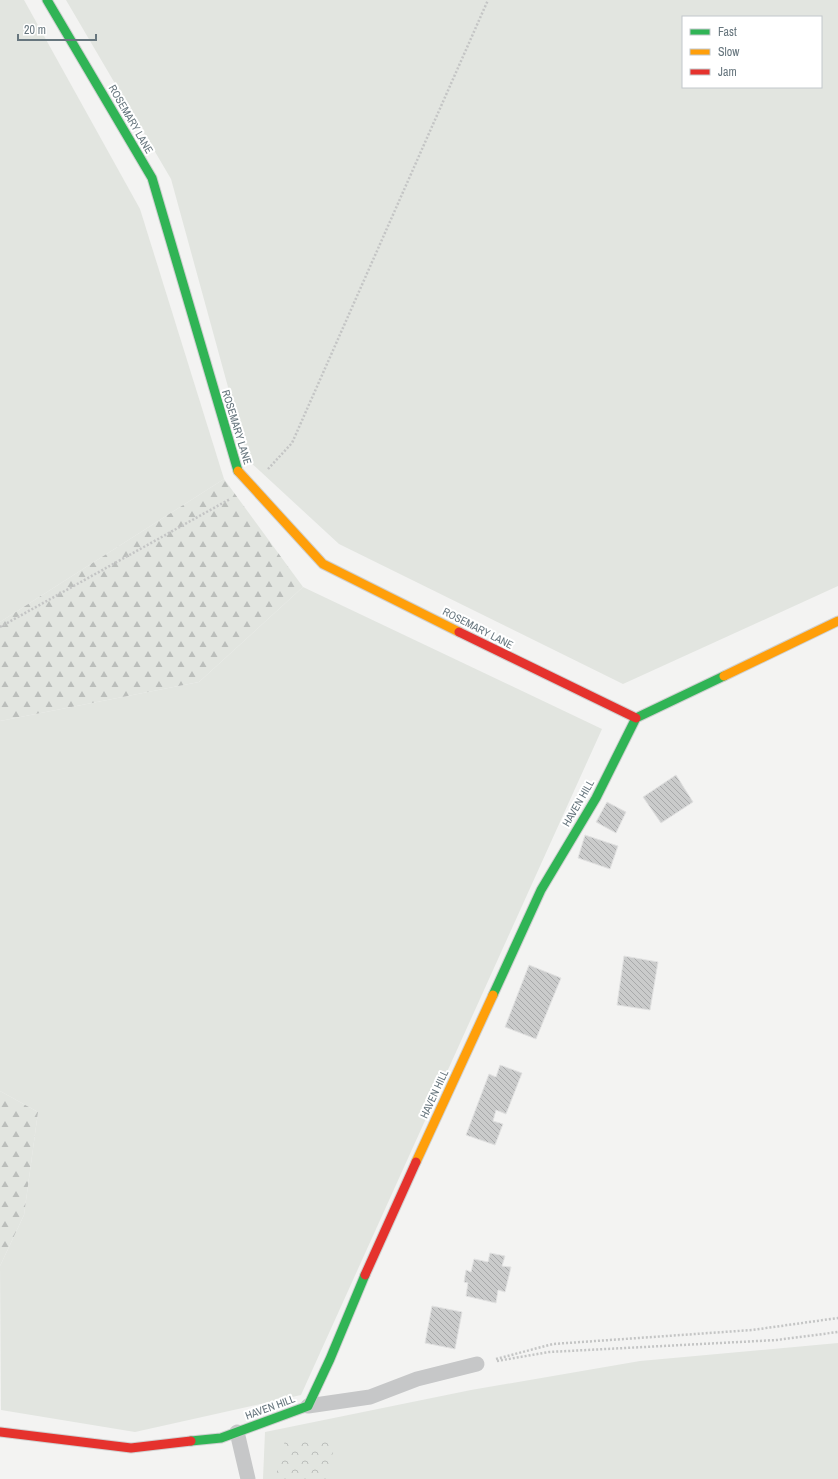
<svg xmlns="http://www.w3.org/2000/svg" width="838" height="1479" font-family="'Archivo Narrow',sans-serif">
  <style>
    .grass { fill: #e2e5e0; fill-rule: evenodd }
    .forest { fill: url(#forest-firs) }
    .park { fill: url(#park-crowns) }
    .building { fill: url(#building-back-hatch); stroke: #e2e2e2 }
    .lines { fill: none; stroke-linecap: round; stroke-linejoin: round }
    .fast-casing { stroke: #cfd0d0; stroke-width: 11 }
    .slow-casing { stroke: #cfd0d0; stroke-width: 11 }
    .jam-casing { stroke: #cfd0d0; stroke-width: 11 }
    .path { stroke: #c4c5c5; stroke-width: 2.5; stroke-dasharray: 2 2; stroke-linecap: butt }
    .lane { stroke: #c6c7c8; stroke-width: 15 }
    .fast { stroke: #30b455; stroke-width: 9 }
    .slow { stroke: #ff9f0a; stroke-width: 9 }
    .jam { stroke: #e5322d; stroke-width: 9 }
    .labels { text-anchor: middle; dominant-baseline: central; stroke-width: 4; stroke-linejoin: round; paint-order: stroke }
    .street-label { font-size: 11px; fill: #67767e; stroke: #fff }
  </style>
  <defs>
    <pattern id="forest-firs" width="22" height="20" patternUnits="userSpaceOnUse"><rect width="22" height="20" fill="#e2e5e0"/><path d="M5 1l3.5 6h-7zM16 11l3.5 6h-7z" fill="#bbbebb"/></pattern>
    <pattern id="park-crowns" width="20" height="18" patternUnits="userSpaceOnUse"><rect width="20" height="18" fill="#e2e5e0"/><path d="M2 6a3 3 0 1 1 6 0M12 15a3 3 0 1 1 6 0" fill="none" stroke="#bbbebb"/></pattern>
    <pattern id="building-back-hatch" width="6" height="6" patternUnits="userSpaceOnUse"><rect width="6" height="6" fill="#cacbcb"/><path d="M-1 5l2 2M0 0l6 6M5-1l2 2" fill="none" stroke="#a8a9aa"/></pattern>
  </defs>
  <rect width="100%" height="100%" fill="#f3f3f2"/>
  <g class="grass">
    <polygon points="0,0 24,0 140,209 224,479 0,622"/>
    <path d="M66 0H838V586L623 684 339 544 248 460 171 179ZM683 17H821V87H683Z"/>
    <polygon points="303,587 602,729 301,1395 135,1432 1,1410 0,1266 24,1215 38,1112 0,1091 0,721 199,682"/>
    <polygon points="838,1343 838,1479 263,1479 265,1432 471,1390 640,1361"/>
  </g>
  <g class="forest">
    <polygon points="224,479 303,587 199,682 0,721 0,622"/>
    <polygon points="0,1091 38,1112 24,1215 0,1266"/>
  </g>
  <polygon class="park" points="285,1440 336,1441 326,1479 275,1479"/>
  <g class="building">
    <polygon points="676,775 693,802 661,823 643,797"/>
    <polygon points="607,802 626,812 616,833 596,822"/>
    <polygon points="585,835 618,846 610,869 578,858"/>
    <polygon points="624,956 658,962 650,1010 617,1005"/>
    <polygon points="529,965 561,978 536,1039 505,1027"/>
    <polygon points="500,1065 522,1073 506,1114 496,1110 493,1121 503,1124 495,1145 466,1135 489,1074 496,1077"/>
    <polygon points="490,1253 505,1256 502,1266 511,1267 505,1292 498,1290 496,1303 466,1296 468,1283 464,1282 466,1270 471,1272 474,1259 488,1262"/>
    <polygon points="432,1306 462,1312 455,1349 425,1343"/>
  </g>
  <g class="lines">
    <g class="fast-casing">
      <g id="fast">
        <polyline points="47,0 152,178 238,471"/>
        <polyline points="493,995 541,890 596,798 636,718 724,676"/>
        <polyline points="191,1441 221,1438 308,1406 330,1359 365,1275"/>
      </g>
    </g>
    <g class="slow-casing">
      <g id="slow">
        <polyline points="238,471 323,564 459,632"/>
        <polyline points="724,676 838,621"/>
        <polyline points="416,1162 493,995"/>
      </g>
    </g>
    <g class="jam-casing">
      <g id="jam">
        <polyline points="459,632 636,718"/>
        <polyline points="365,1275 416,1162"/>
        <polyline points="0,1432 131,1448 191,1441"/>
      </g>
    </g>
    <g class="path">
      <polyline points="268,469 292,443 488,0"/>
      <polyline points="0,627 230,499"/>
      <polyline points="496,1359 553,1344 752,1330 838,1318"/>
      <polyline points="497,1361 549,1352 777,1340 838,1332"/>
    </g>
    <g class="lane">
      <polyline points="308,1406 370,1397 417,1379 477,1364"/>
      <polyline points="237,1432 248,1479"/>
    </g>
    <use href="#fast" class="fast"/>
    <use href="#slow" class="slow"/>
    <use href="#jam" class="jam"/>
  </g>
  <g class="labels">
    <g class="street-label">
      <text transform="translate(131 119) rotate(60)">ROSEMARY LANE</text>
      <text transform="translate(237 427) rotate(73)">ROSEMARY LANE</text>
      <text transform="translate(478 628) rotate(27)">ROSEMARY LANE</text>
      <text transform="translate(578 803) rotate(-60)">HAVEN HILL</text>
      <text transform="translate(434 1094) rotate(-65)">HAVEN HILL</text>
      <text transform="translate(270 1407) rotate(-20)">HAVEN HILL</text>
    </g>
  </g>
  <rect x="682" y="16" width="140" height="72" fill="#ffffff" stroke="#c2c8cb"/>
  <rect x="690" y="29" width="20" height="6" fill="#30b455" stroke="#c2c8cb"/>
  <text x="718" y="36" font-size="12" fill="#67767e">Fast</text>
  <rect x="690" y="49" width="20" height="6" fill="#ff9f0a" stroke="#c2c8cb"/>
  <text x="718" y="56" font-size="12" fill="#67767e">Slow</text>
  <rect x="690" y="69" width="20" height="6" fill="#e5322d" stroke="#c2c8cb"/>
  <text x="718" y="76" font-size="12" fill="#67767e">Jam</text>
  <path d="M18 34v6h78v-6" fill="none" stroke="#67767e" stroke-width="2"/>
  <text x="24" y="34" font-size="12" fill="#67767e" stroke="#ffffff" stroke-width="3" paint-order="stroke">20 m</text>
</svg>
